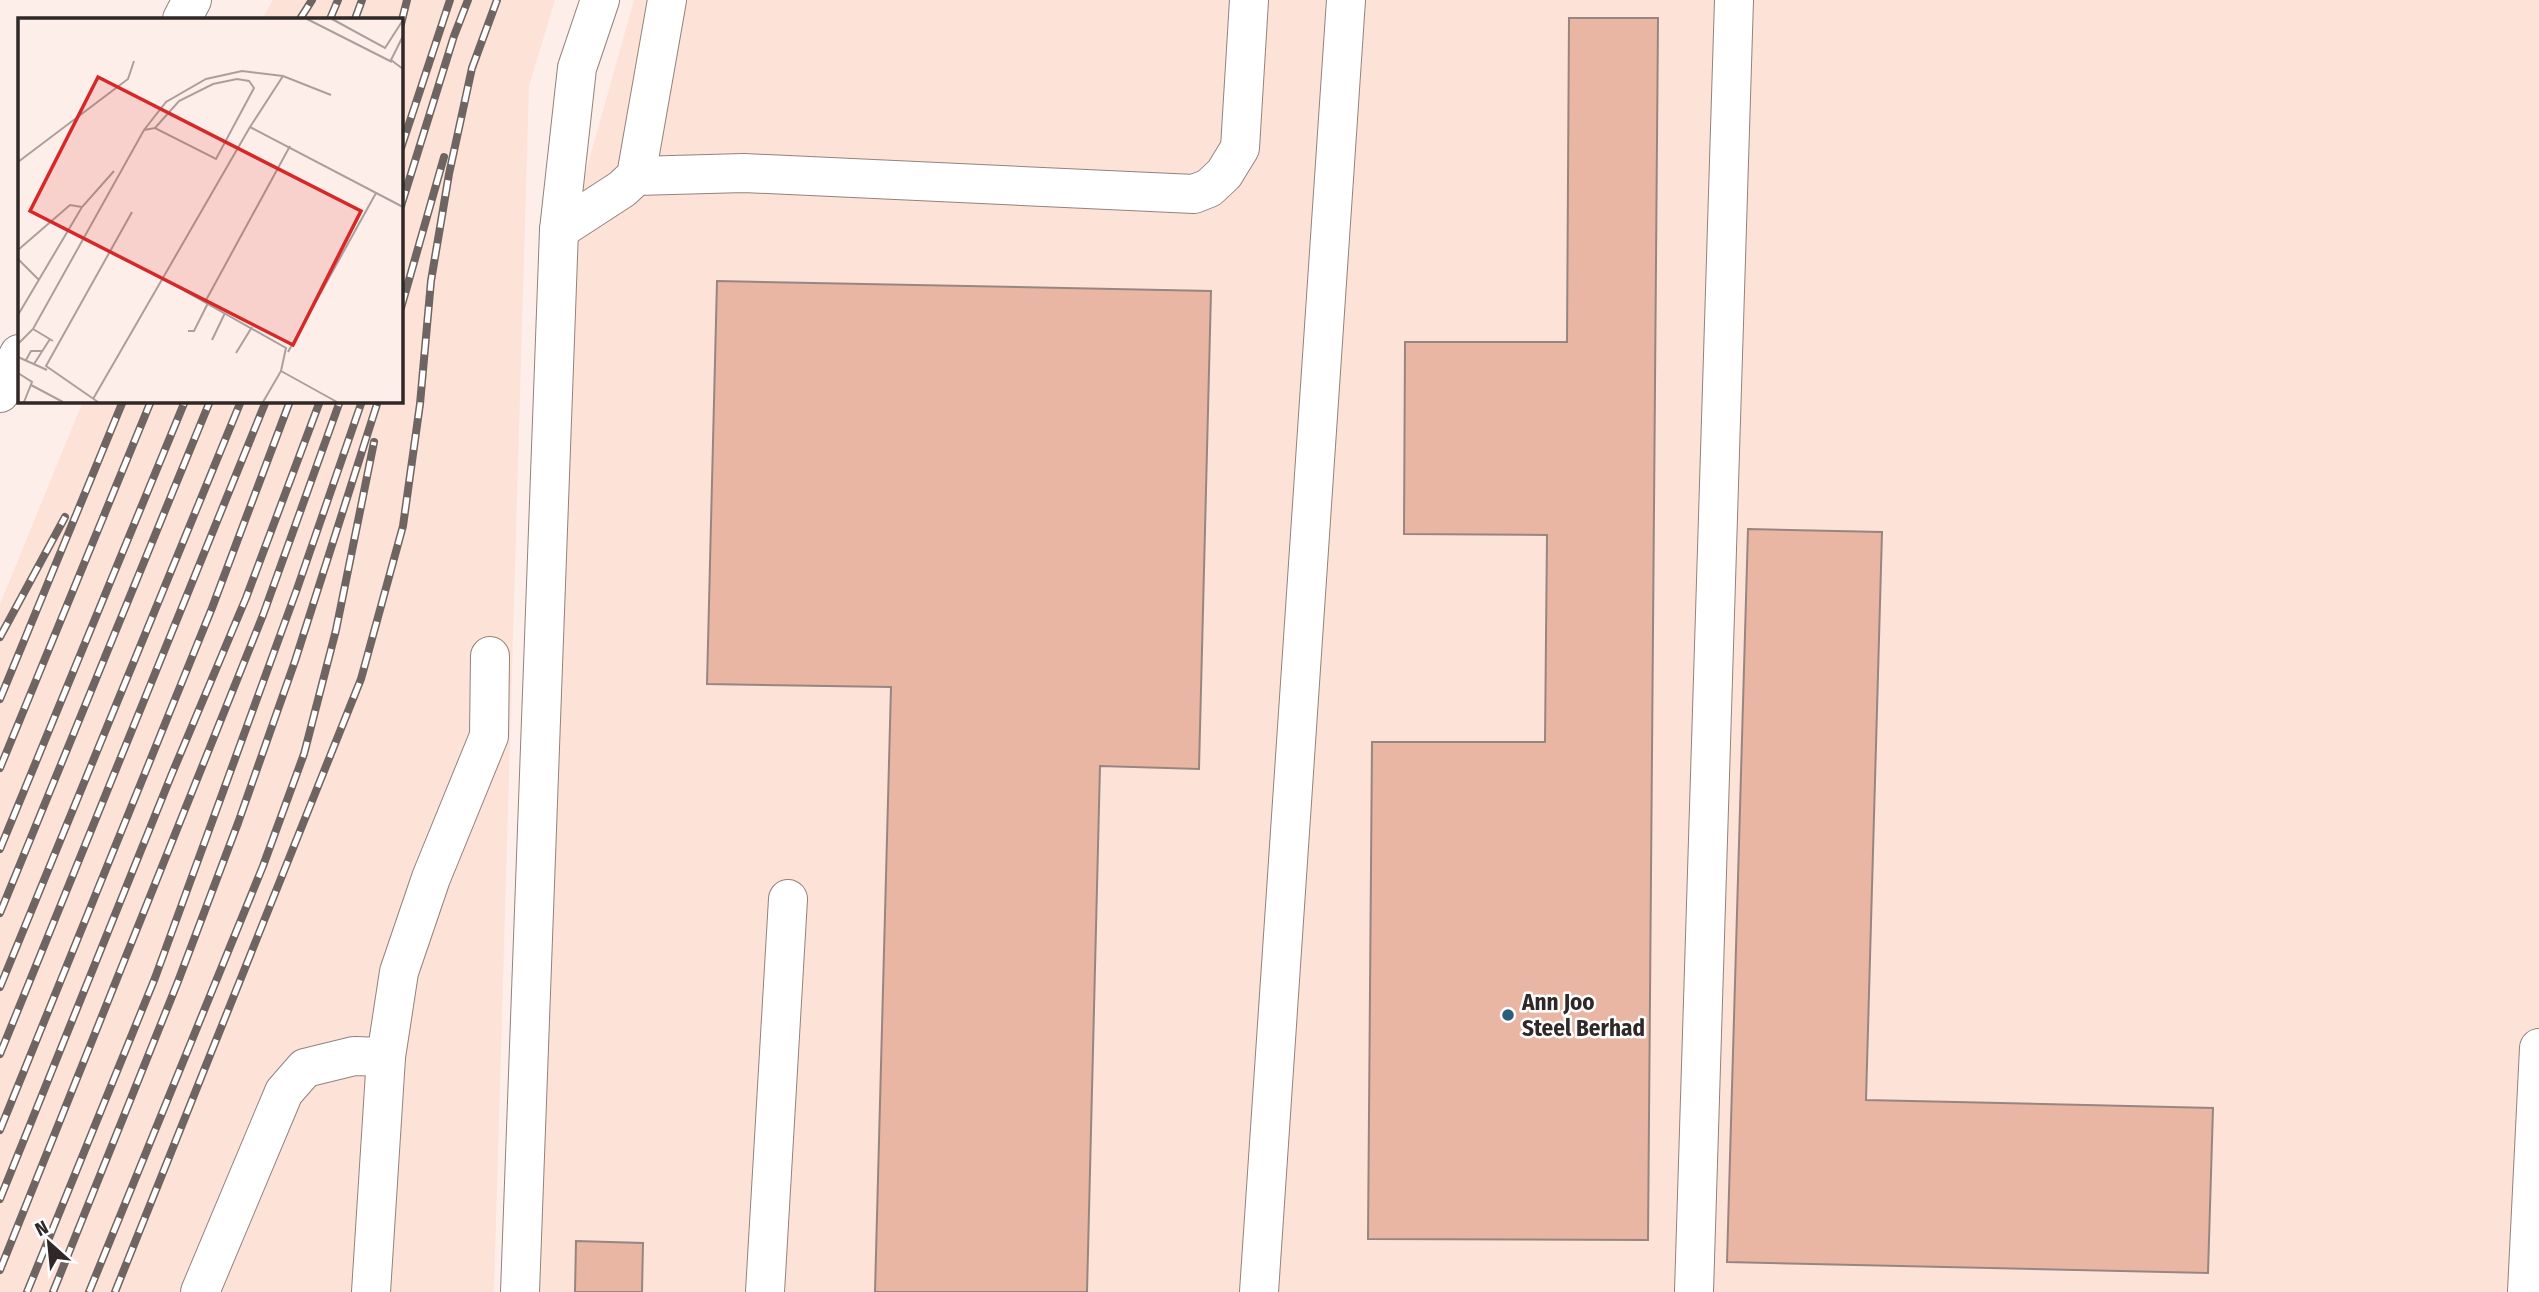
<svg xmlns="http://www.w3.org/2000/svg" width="2539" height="1292" font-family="'Fira Sans Condensed',sans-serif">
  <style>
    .built { fill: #fde2d8 }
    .building { fill: #eab6a4; stroke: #978680; stroke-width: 2 }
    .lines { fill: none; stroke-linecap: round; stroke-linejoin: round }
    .minor-casing { stroke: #93827c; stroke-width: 40 }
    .minor { stroke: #fff; stroke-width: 38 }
    .rail-casing { stroke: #6e6562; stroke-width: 8 }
    .rail { stroke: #fff; stroke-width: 5; stroke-dasharray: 16; stroke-linecap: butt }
    .poi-dot { fill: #2b5e7b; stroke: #fff; stroke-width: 2.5 }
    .labels { text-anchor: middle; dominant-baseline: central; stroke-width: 5; stroke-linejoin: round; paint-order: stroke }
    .poi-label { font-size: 23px; font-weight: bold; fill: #2f2826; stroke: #fff; text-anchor: start }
    .inset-road { fill: none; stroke: #ab9f9b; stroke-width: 2 }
    .view { fill: #d62828; fill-opacity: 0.15; stroke: #d62828; stroke-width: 3.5 }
    .inset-edge { fill: none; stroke: #2f2826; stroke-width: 3.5 }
  </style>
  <rect width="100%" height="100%" fill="#feeee9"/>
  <g class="built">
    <polygon points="273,0 555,0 529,86 494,1292 0,1292 0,604 83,401 401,401 401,19 262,19"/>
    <polygon points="634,0 2539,0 2539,1292 530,1292 565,246"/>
  </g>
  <g class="building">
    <polygon points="1569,18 1658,18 1648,1240 1368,1239 1372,742 1545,742 1547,535 1404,534 1405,342 1567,342"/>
    <polygon points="717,281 1211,291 1199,769 1100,766 1087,1292 875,1292 891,687 707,684"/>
    <polygon points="1748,529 1882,532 1866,1100 2213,1108 2208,1273 1727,1262"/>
    <polygon points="576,1241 643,1243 642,1292 575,1292"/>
  </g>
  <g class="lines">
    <g class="minor-casing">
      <g id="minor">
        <polyline points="182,19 192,0"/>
        <polyline points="636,176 744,173 1194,194 1209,188 1224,174 1240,148 1249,0"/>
        <polyline points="559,230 622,189 636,176 667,0"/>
        <polyline points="0,393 19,354"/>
        <polyline points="200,1292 284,1092 305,1068 354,1056 386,1057"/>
        <polyline points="371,1292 386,1057 399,972 431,878 489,736 490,656"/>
        <polyline points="520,1292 559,230 577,68 600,0"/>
        <polyline points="765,1292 788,899"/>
        <polyline points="1259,1292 1346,0"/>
        <polyline points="1694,1292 1734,0"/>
        <polyline points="2527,1292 2539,1048"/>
      </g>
    </g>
    <use href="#minor" class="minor"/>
    <g class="rail-casing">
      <g id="rail">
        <polyline points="300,19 312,0"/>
        <polyline points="330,19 338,0"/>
        <polyline points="355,19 362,0"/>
        <polyline points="401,24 407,0"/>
        <polyline points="401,148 450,0"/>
        <polyline points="401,206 454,36 468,0"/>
        <polyline points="401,308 444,157"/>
        <polyline points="0,637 65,517"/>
        <polyline points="0,699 123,401"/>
        <polyline points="0,768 151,401"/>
        <polyline points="0,849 185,401"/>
        <polyline points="0,913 210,401"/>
        <polyline points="0,987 241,401"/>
        <polyline points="0,1054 266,401"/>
        <polyline points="0,1130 212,608 290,401"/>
        <polyline points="0,1199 171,776 246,598 320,401"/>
        <polyline points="0,1270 263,615 340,401"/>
        <polyline points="27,1292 155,978 297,589 362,401"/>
        <polyline points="53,1292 177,984 238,823 295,661 378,401"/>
        <polyline points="89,1292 263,866 304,754 336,630 374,442"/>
        <polyline points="115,1292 361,679 403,526 420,404 431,281 449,174 472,68 497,0"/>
      </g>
    </g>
    <use href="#rail" class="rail"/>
  </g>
  <circle class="poi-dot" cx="1508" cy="1015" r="7"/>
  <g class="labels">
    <g class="poi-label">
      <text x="1522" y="1002">Ann Joo<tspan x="1522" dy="26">Steel Berhad</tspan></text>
    </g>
  </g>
  <g transform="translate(18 18)">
    <rect width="385" height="385" fill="#feeee9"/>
    <path class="inset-road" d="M289 1 374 44M314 1 367 30 385 2M385 18 373 42 385 51M265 58 232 109 385 189M126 112 137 110 198 141 236 70 231 63 219 61 195 66 161 83 137 110M0 144 110 61 116 43M0 232 52 187 64 189M0 241 21 262M142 259 268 330 263 353 245 384M187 284 272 128M0 297 64 189 96 153M15 311 35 323M170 313H176L190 285M194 322 207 295M0 326 15 311 126 112 148 84 188 61 224 53 265 58 313 77M270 334 358 175M218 335 234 309M0 339 29 352M8 342 13 333H25M16 346 32 321M263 353 319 384M0 355 14 364 6 384M13 367 45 384M75 381 232 109M80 384 28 348 114 194"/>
    <path class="view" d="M80 59 343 193 275 327 12 193Z"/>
    <rect width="385" height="385" class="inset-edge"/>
  </g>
  <g transform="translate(49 1243) rotate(333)" stroke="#ffffff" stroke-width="5" paint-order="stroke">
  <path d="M0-5L12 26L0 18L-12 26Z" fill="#2f2826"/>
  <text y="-10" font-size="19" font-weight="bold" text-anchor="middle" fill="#2f2826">N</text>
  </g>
</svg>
